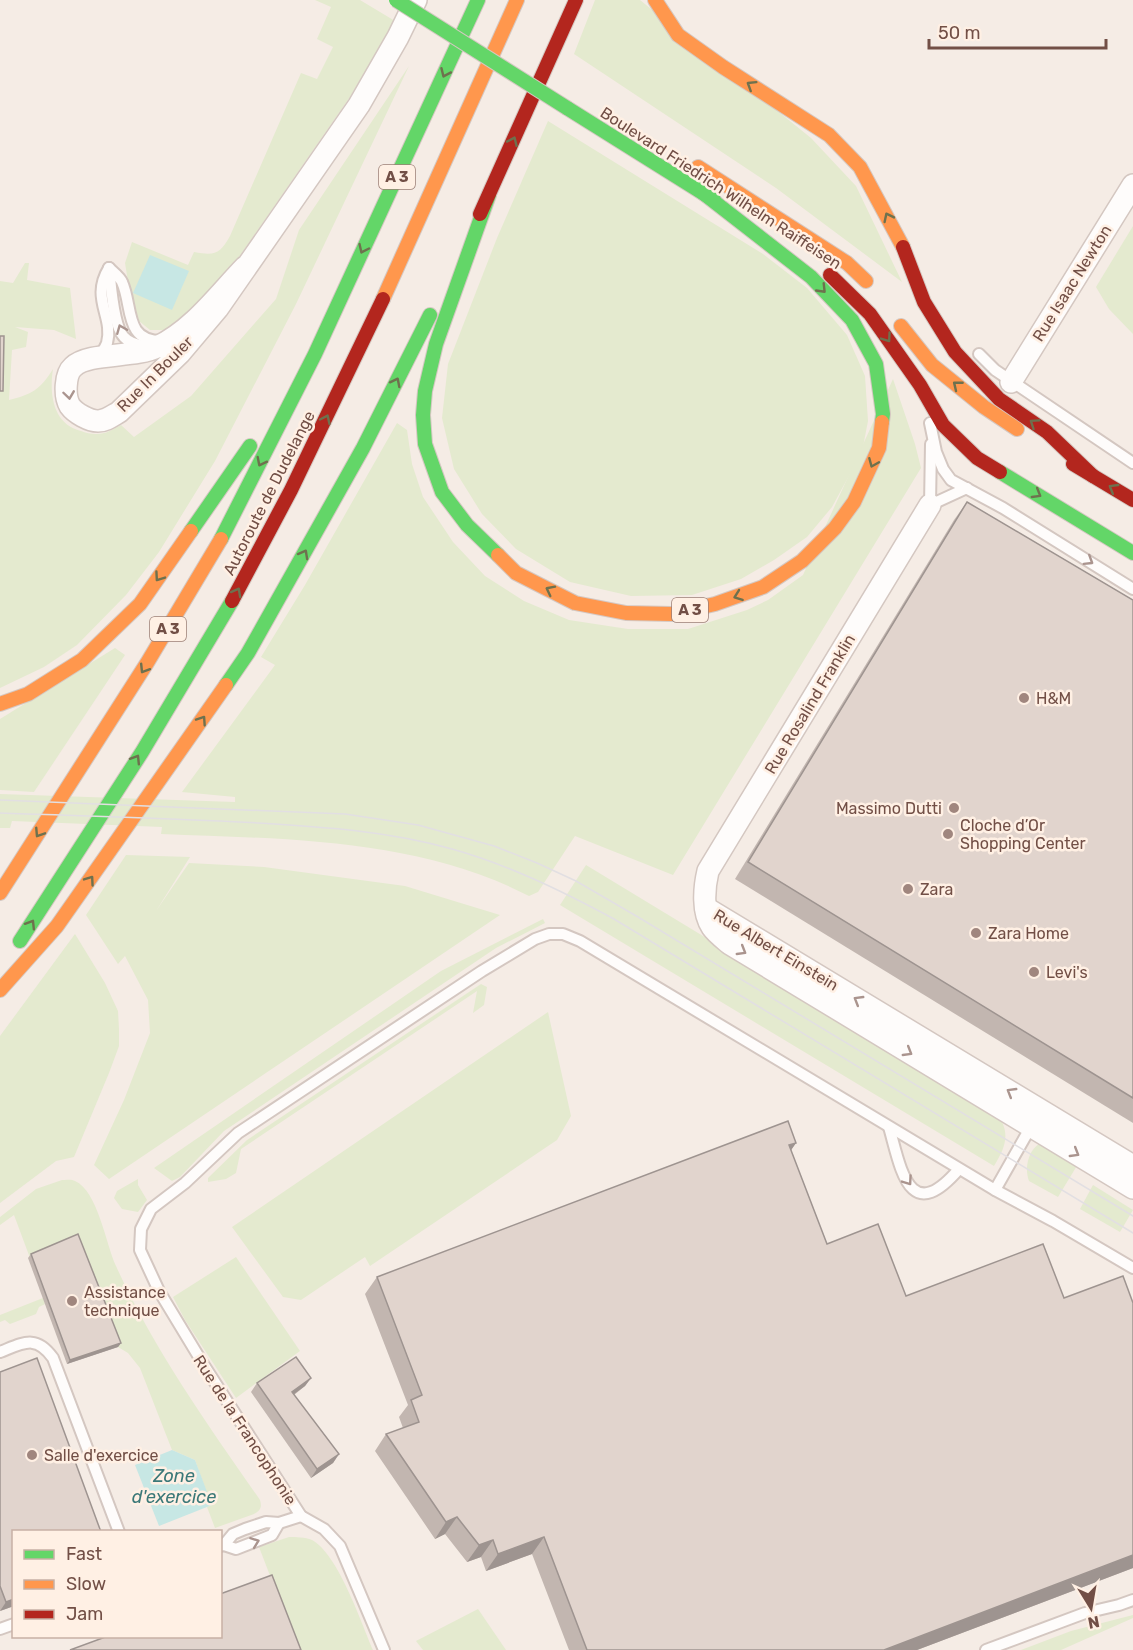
<svg xmlns="http://www.w3.org/2000/svg" width="1133" height="1650" font-family="Rubik,sans-serif">
  <style>
    .green { fill: #e4eacf }
    .water { fill: #c7e7e4 }
    .lines { fill: none; stroke-linecap: round; stroke-linejoin: round }
    .lane-casing { stroke: #d4c7c1; stroke-width: 14 }
    .street-casing { stroke: #d4c7c1; stroke-width: 24 }
    .fast-casing { stroke: #d5c8c2; stroke-width: 16 }
    .slow-casing { stroke: #d5c8c2; stroke-width: 16 }
    .jam-casing { stroke: #d5c8c2; stroke-width: 16 }
    .lane { stroke: #fefcfb; stroke-width: 10 }
    .street { stroke: #fefcfb; stroke-width: 21 }
    .fast { stroke: #63d668; stroke-width: 14 }
    .slow { stroke: #ff974d; stroke-width: 14 }
    .jam { stroke: #b3261e; stroke-width: 14 }
    .tram { stroke: #e2dfe2; stroke-width: 1.5 }
    .fast-bridge-casing { stroke: #d5c8c2; stroke-width: 16; stroke-linecap: butt }
    .fast-bridge { stroke: #63d668; stroke-width: 14 }
    .wall { fill: #c2b6b0 }
    .shaded-wall { fill: #9e9490 }
    .building { fill: #e1d4cd; stroke: #9e9490; stroke-width: 1.5 }
    .oneway { stroke: #6e714e }
    .oneway2 { stroke: #aa948e }
    .poi-dot { fill: #a0867e; stroke: #fff0e4; stroke-width: 2 }
    .labels { text-anchor: middle; dominant-baseline: central; stroke-width: 5; stroke-linejoin: round; paint-order: stroke }
    .shield { fill: #fff0e4; stroke: #9c7f75; stroke-width: 1.5 }
    .shield-label { font-size: 15px; font-weight: bold; fill: #724f46 }
    .street-label { font-size: 16px; fill: #724f46; stroke: #fff0e4 }
    .poi-label { font-size: 16px; fill: #724f46; stroke: #fff0e4; text-anchor: start }
    .water-label { font-size: 18px; font-style: italic; fill: #3b7878; stroke: #fff0e4 }
  </style>
  <rect width="100%" height="100%" fill="#f5ece5"/>
  <g class="green">
    <path d="M315 0H360L395 21 350 97 239 257 204 299 171 330H150L139 321 131 300 125 263 132 242 188 265 194 252C215 256 220 254 230 236L301 73 317 79 333 47 317 39 331 7Z"/>
    <polygon points="595,0 640,0 811,138 856,186 902,282 776,188 574,54"/>
    <path d="M409 66 296 304 215 461 159 552 126 595 77 645 44 667 0 688V281L13 283 25 263H29L27 280 70 288 76 339 54 330 15 327 28 332 26 347 12 350 9 400C31 395 41 389 53 369 49 394 53 424 81 431 88 434 97 435 104 433 110 432 116 427 121 425L134 437 191 396 276 299 299 230Z"/>
    <polygon points="548,121 763,254 807,288 847,335 865,376 868,421 862,452 832,507 807,537 774,560 741,579 692,595 631,596 570,582 516,549 482,514 454,469 442,418 448,364 497,238"/>
    <polygon points="1133,226 1133,334 1109,309 1096,287"/>
    <path d="M893 379 915 444 921 468 673 875 575 836 538 892 529 896C417 838 284 839 161 834L162 827 12 821 10 828H0V794L235 802V797L182 792 275 665 261 657 305 585 397 423 407 430 412 464 423 497 453 542 485 576 524 601 569 620 628 629H688L747 610 768 600 803 575Z"/>
    <polygon points="115,648 125,655 34,792 0,790 0,719"/>
    <polygon points="126,855 190,857 156,911 189,863 264,867 405,886 500,915 109,1179 94,1165 124,1100 150,1033 148,1000 125,956 118,964 86,915"/>
    <path d="M586 865 998 1115C1011 1134 1005 1148 994 1166L560 905Z"/>
    <polygon points="543,919 545,923 496,948 224,1131 180,1177 172,1181 154,1168 441,971"/>
    <polygon points="75,934 105,983 118,1011 119,1029 119,1046 109,1073 74,1157 56,1161 0,1203 0,1036"/>
    <polygon points="481,984 487,987 484,1005 473,1013 477,991 241,1149 236,1173 226,1179 208,1182 208,1178 247,1140"/>
    <polygon points="548,1012 571,1116 557,1140 370,1266 365,1257 301,1300 283,1297 232,1227"/>
    <path d="M1043 1142 1078 1164 1058 1197 1029 1181C1024 1168 1028 1148 1043 1142Z"/>
    <polygon points="138,1179 138,1185 147,1200 138,1212 122,1209 114,1198 117,1191"/>
    <path d="M62 1180C65 1180 72 1179 75 1181 98 1191 106 1245 116 1266 154 1350 208 1425 260 1500 262 1507 261 1510 254 1514L215 1528 207 1507 211 1505 195 1460 172 1450 140 1368 128 1353 118 1347 75 1238 30 1258 14 1215 0 1225V1217L36 1189Z"/>
    <polygon points="1093,1185 1133,1210 1120,1232 1080,1209"/>
    <polygon points="236,1257 300,1351 236,1398 185,1320 173,1297"/>
    <polygon points="43,1298 45,1304 39,1307 36,1314 10,1324 5,1320 0,1322 0,1315"/>
    <path d="M289 1537C296 1537 305 1537 312 1540 338 1554 361 1622 373 1650H283L274 1586 259 1547Z"/>
    <polygon points="478,1609 506,1650 423,1650 416,1641"/>
    <polygon points="1133,1615 1133,1618 1061,1650 1021,1650 1071,1631"/>
  </g>
  <g class="water">
    <polygon points="150,255 189,271 172,310 133,293"/>
    <polygon points="172,1450 195,1460 212,1505 159,1526 135,1465"/>
  </g>
  <g class="lines">
    <g class="lane-casing">
      <g id="lane">
        <path d="M109 268C111 284 113 326 124 337 129 343 137 345 145 346"/>
        <path d="M109 268C113 272 120 277 122 282 133 306 124 341 161 341"/>
        <polyline points="979,354 995,370 1133,463"/>
        <path d="M100 356C102 352 105 348 107 343 114 316 90 299 109 268"/>
        <polyline points="930,423 936,452 943,469 951,480 1003,508 1133,589"/>
        <polyline points="931,444 930,505 967,488"/>
        <path d="M889 1127C901 1169 909 1227 959 1169"/>
        <polyline points="995,1190 1033,1123"/>
        <path d="M0 1352C23 1343 36 1334 53 1358L119 1532"/>
        <polyline points="224,1545 236,1549 267,1537 272,1535 279,1523"/>
        <polyline points="220,1546 224,1545 233,1534 245,1529 266,1522 279,1523 301,1516"/>
        <polyline points="0,1629 14,1624"/>
        <polyline points="384,1650 340,1546 324,1529 301,1516 205,1367 159,1291 140,1250 141,1229 151,1209 185,1183 238,1133 482,971 535,939 549,934 563,934 580,941 995,1190 1053,1221 1133,1268"/>
        <polyline points="986,1650 1085,1613 1119,1605 1133,1600"/>
      </g>
    </g>
    <g class="street-casing">
      <g id="street">
        <path d="M245 267C218 295 193 330 157 347 135 358 88 352 73 367 65 374 64 396 70 406 75 413 89 421 98 421 106 421 112 416 119 412L180 353 218 308 359 105 398 37 416 0"/>
        <polyline points="1011,382 1133,185"/>
        <path d="M930 505 708 871C704 888 702 912 712 927 716 933 724 939 730 944L1133 1188"/>
        <polyline points="706,908 1133,1166"/>
      </g>
    </g>
    <g class="fast-casing">
      <g id="fast">
        <polyline points="567,108 714,200"/>
        <polyline points="694,186 811,277 852,320 876,364 883,414 882,422"/>
        <polyline points="489,195 436,344 425,391 423,415 425,444 442,492 467,525 498,555"/>
        <polyline points="1000,472 1133,553"/>
        <polyline points="191,531 250,446"/>
        <polyline points="221,539 315,354 478,0"/>
        <polyline points="226,685 248,653 363,448 430,315"/>
        <polyline points="20,941 142,752 232,601"/>
      </g>
    </g>
    <g class="slow-casing">
      <g id="slow">
        <polyline points="655,0 678,35 723,67 829,135 860,167 903,247"/>
        <polyline points="698,167 847,263 866,281"/>
        <polyline points="383,299 517,0"/>
        <polyline points="901,326 932,365 984,407 1017,429"/>
        <polyline points="498,555 516,573 575,603 626,613 672,614 715,604 763,587 802,561 835,528 854,502 879,448 882,422"/>
        <polyline points="0,704 28,694 82,660 140,604 191,531"/>
        <polyline points="0,893 147,663 221,539"/>
        <polyline points="0,990 57,926 226,685"/>
      </g>
    </g>
    <g class="jam-casing">
      <g id="jam">
        <polyline points="480,214 576,0"/>
        <polyline points="903,247 924,302 955,352 999,399 1047,432 1093,476"/>
        <polyline points="830,275 870,314 920,385 943,425 977,458 1000,472"/>
        <polyline points="1073,464 1133,500"/>
        <polyline points="232,601 291,490 383,299"/>
      </g>
    </g>
    <use href="#lane" class="lane"/>
    <use href="#street" class="street"/>
    <use href="#fast" class="fast"/>
    <use href="#slow" class="slow"/>
    <use href="#jam" class="jam"/>
    <g class="tram">
      <polyline points="0,800 345,814 418,825 494,846 537,863 576,881 638,917 1133,1216"/>
      <path d="M0 813C86 816 173 818 259 823 324 827 388 831 452 849 509 865 562 891 614 919L1133 1233"/>
    </g>
    <g class="fast-bridge-casing">
      <polyline id="fast-bridge" points="396,0 567,108"/>
    </g>
    <use href="#fast-bridge" class="fast-bridge"/>
  </g>
  <g class="wall">
    <polygon points="967,502 1133,600 1133,1123 735,879 954,520"/>
    <polygon points="796,1143 791,1150 827,1244 906,1296 1064,1298 1133,1303 1133,1568 917,1650 569,1650 532,1554 486,1571 481,1557 467,1562 445,1534 435,1539 375,1451 386,1434 403,1428 399,1417 408,1405 365,1294 377,1277"/>
    <polygon points="31,1254 121,1343 118,1347 67,1364 28,1258"/>
    <polygon points="0,1372 14,1606 0,1611"/>
    <polygon points="311,1378 305,1386 294,1395 339,1454 333,1463 311,1478 251,1392 257,1383"/>
  </g>
  <g class="shaded-wall">
    <polygon points="796,1143 784,1160 789,1145"/>
    <polygon points="121,1343 118,1347 67,1364 70,1360"/>
    <polygon points="311,1378 305,1386 286,1400 292,1392"/>
    <polygon points="339,1454 333,1463 311,1478 317,1469"/>
    <polygon points="457,1517 445,1534 435,1539 446,1522"/>
    <polygon points="544,1537 532,1554 486,1571 498,1554"/>
    <polygon points="493,1540 481,1557 467,1562 479,1545"/>
    <polygon points="1133,1555 1133,1568 917,1650 884,1650"/>
    <polygon points="14,1599 14,1606 0,1611 6,1602"/>
  </g>
  <g class="building">
    <polygon points="0,336 4,336 3,391 0,391"/>
    <polygon points="967,502 1133,600 1133,1098 748,862"/>
    <polygon points="788,1121 796,1143 789,1145 827,1244 878,1224 906,1296 1043,1244 1064,1298 1123,1276 1133,1303 1133,1555 884,1650 587,1650 544,1537 498,1554 493,1540 479,1545 457,1517 446,1522 386,1434 419,1422 411,1400 422,1395 377,1277"/>
    <polygon points="78,1234 121,1343 70,1360 31,1254"/>
    <polygon points="296,1357 311,1378 292,1392 339,1454 317,1469 257,1383"/>
    <polygon points="37,1358 101,1532 14,1532 14,1599 6,1602 0,1586 0,1372"/>
    <polygon points="272,1575 301,1650 70,1650 108,1636 220,1636 220,1594"/>
  </g>
  <defs><path id="oneway-chevron" d="M-2-3.5L2.5 0L-2 3.5" fill="none" stroke-width="1.6" stroke-linecap="round" stroke-linejoin="round" transform="scale(1.5)"/></defs>
  <g class="oneway">
    <use href="#oneway-chevron" transform="translate(445 73) rotate(114)"/>
    <use href="#oneway-chevron" transform="translate(751 85) rotate(-148)"/>
    <use href="#oneway-chevron" transform="translate(513 141) rotate(-66)"/>
    <use href="#oneway-chevron" transform="translate(888 217) rotate(-116)"/>
    <use href="#oneway-chevron" transform="translate(363 249) rotate(115)"/>
    <use href="#oneway-chevron" transform="translate(822 289) rotate(46)"/>
    <use href="#oneway-chevron" transform="translate(887 338) rotate(55)"/>
    <use href="#oneway-chevron" transform="translate(396 382) rotate(-63)"/>
    <use href="#oneway-chevron" transform="translate(957 385) rotate(-141)"/>
    <use href="#oneway-chevron" transform="translate(326 419) rotate(-65)"/>
    <use href="#oneway-chevron" transform="translate(1034 423) rotate(-146)"/>
    <use href="#oneway-chevron" transform="translate(261 462) rotate(117)"/>
    <use href="#oneway-chevron" transform="translate(873 463) rotate(113)"/>
    <use href="#oneway-chevron" transform="translate(1113 488) rotate(-149)"/>
    <use href="#oneway-chevron" transform="translate(1037 494) rotate(31)"/>
    <use href="#oneway-chevron" transform="translate(304 554) rotate(-61)"/>
    <use href="#oneway-chevron" transform="translate(159 577) rotate(125)"/>
    <use href="#oneway-chevron" transform="translate(550 590) rotate(-153)"/>
    <use href="#oneway-chevron" transform="translate(237 592) rotate(-61)"/>
    <use href="#oneway-chevron" transform="translate(738 596) rotate(160)"/>
    <use href="#oneway-chevron" transform="translate(144 669) rotate(122)"/>
    <use href="#oneway-chevron" transform="translate(202 720) rotate(-56)"/>
    <use href="#oneway-chevron" transform="translate(136 759) rotate(-58)"/>
    <use href="#oneway-chevron" transform="translate(39 833) rotate(123)"/>
    <use href="#oneway-chevron" transform="translate(90 880) rotate(-55)"/>
    <use href="#oneway-chevron" transform="translate(31 924) rotate(-58)"/>
  </g>
  <g class="oneway2">
    <use href="#oneway-chevron" transform="translate(121 329) rotate(-112)"/>
    <use href="#oneway-chevron" transform="translate(69 395) rotate(82)"/>
    <use href="#oneway-chevron" transform="translate(1089 561) rotate(32)"/>
    <use href="#oneway-chevron" transform="translate(742 951) rotate(31)"/>
    <use href="#oneway-chevron" transform="translate(858 1000) rotate(-149)"/>
    <use href="#oneway-chevron" transform="translate(908 1052) rotate(31)"/>
    <use href="#oneway-chevron" transform="translate(1011 1092) rotate(-149)"/>
    <use href="#oneway-chevron" transform="translate(1075 1153) rotate(31)"/>
    <use href="#oneway-chevron" transform="translate(908 1181) rotate(55)"/>
    <use href="#oneway-chevron" transform="translate(255 1542) rotate(-21)"/>
  </g>
  <g class="poi-dot">
    <circle cx="1024" cy="698" r="6"/>
    <circle cx="954" cy="808" r="6"/>
    <circle cx="948" cy="834" r="6"/>
    <circle cx="908" cy="889" r="6"/>
    <circle cx="976" cy="933" r="6"/>
    <circle cx="1034" cy="972" r="6"/>
    <circle cx="72" cy="1301" r="6"/>
    <circle cx="32" cy="1455" r="6"/>
  </g>
  <g class="labels">
    <g class="shield">
      <rect x="379" y="165" width="36" height="24" rx="4.5"/>
      <rect x="672" y="598" width="36" height="24" rx="4.5"/>
      <rect x="150" y="617" width="36" height="24" rx="4.5"/>
    </g>
    <g class="shield-label">
      <text x="397" y="177">A 3</text>
      <text x="690" y="610">A 3</text>
      <text x="168" y="629">A 3</text>
    </g>
    <g class="street-label">
      <text transform="translate(721 188) rotate(33)">Boulevard Friedrich Wilhelm Raiffeisen</text>
      <text transform="translate(1072 283) rotate(-58)">Rue Isaac Newton</text>
      <text transform="translate(155 374) rotate(-45)">Rue In Bouler</text>
      <text transform="translate(269 493) rotate(-63)">Autoroute de Dudelange</text>
      <text transform="translate(810 704) rotate(-59)">Rue Rosalind Franklin</text>
      <text transform="translate(776 950) rotate(31)">Rue Albert Einstein</text>
      <text transform="translate(245 1430) rotate(57)">Rue de la Francophonie</text>
    </g>
    <g class="poi-label">
      <text x="1036" y="698">H&amp;M</text>
      <text x="942" y="808" text-anchor="end">Massimo Dutti</text>
      <text x="960" y="825">Cloche d’Or<tspan x="960" dy="18">Shopping Center</tspan></text>
      <text x="920" y="889">Zara</text>
      <text x="988" y="933">Zara Home</text>
      <text x="1046" y="972">Levi's</text>
      <text x="84" y="1292">Assistance<tspan x="84" dy="18">technique</tspan></text>
      <text x="44" y="1455">Salle d'exercice</text>
    </g>
    <g class="water-label">
      <text x="174" y="1476">Zone<tspan x="174" dy="21">d'exercice</tspan></text>
    </g>
  </g>
  <rect x="12" y="1530" width="210" height="108" fill="#fff0e4" stroke="#c7b0a5" stroke-width="1.5"/>
  <rect x="24" y="1550" width="30" height="9" fill="#63d668" stroke="#c7b0a5" stroke-width="1.5"/>
  <text x="66" y="1560" font-size="18" fill="#724f46">Fast</text>
  <rect x="24" y="1580" width="30" height="9" fill="#ff974d" stroke="#c7b0a5" stroke-width="1.5"/>
  <text x="66" y="1590" font-size="18" fill="#724f46">Slow</text>
  <rect x="24" y="1610" width="30" height="9" fill="#b3261e" stroke="#c7b0a5" stroke-width="1.5"/>
  <text x="66" y="1620" font-size="18" fill="#724f46">Jam</text>
  <g transform="translate(1091 1608) rotate(169)" stroke="#fff0e4" stroke-width="4.5" paint-order="stroke">
  <path d="M0-4.5L10 22L0 15L-10 22Z" fill="#724f46"/>
  <text y="-9" font-size="16" font-weight="bold" text-anchor="middle" fill="#724f46">N</text>
  </g>
  <path d="M929 39v9h177v-9" fill="none" stroke="#724f46" stroke-width="3"/>
  <text x="938" y="39" font-size="18" fill="#724f46" stroke="#fff0e4" stroke-width="4.5" paint-order="stroke">50 m</text>
</svg>
